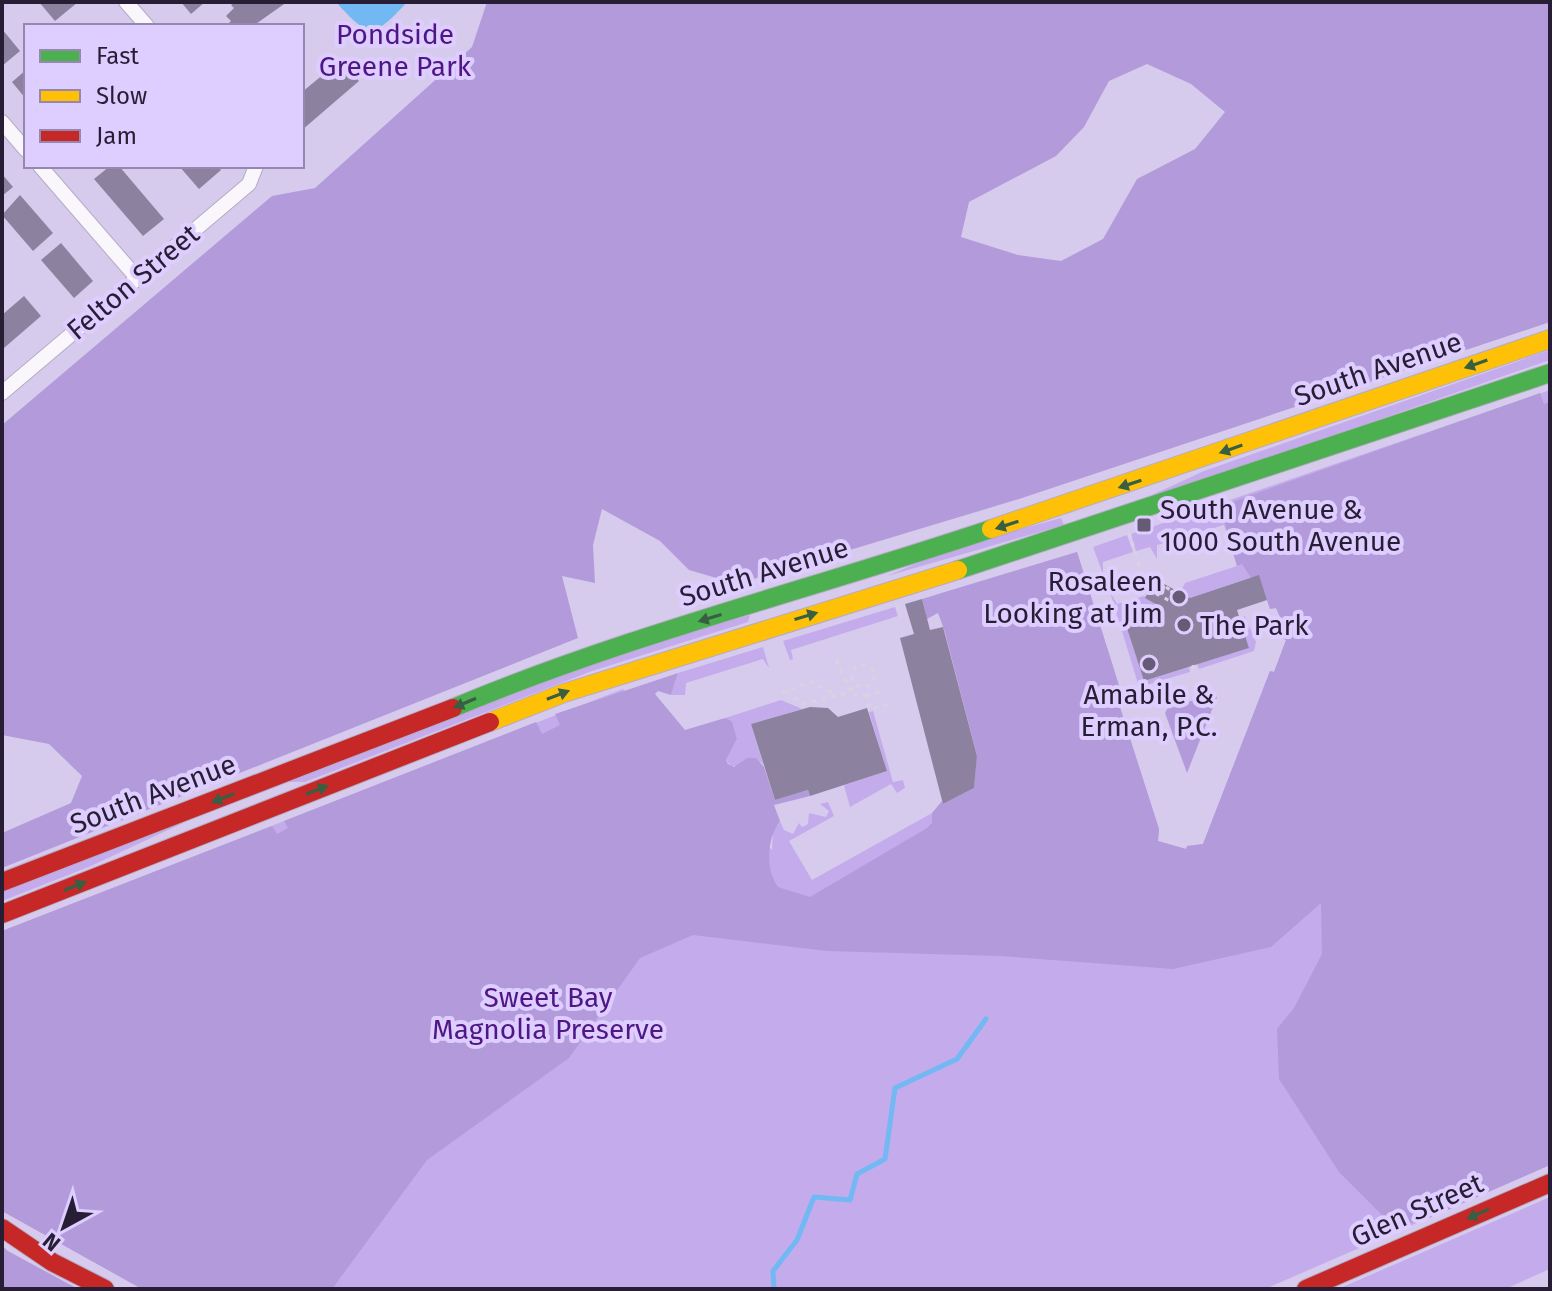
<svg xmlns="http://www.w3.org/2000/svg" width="1552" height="1291" font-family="'Fira Sans',sans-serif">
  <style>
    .green { fill: #c4abec }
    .forest { fill: #b39adb; fill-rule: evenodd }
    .water { fill: #72b8f3 }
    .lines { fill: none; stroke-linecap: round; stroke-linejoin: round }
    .stream { stroke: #72b8f3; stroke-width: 5 }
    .building { fill: #8d81a0 }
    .street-casing { stroke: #b5abc6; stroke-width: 16 }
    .fast-casing { stroke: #b5abc6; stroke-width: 20 }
    .slow-casing { stroke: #b5abc6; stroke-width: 20 }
    .jam-casing { stroke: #b5abc6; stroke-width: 20 }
    .path { stroke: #d8d4df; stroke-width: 3; stroke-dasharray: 4 6; stroke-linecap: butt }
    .street { stroke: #f9f7fc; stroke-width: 14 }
    .fast { stroke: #4caf50; stroke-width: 18 }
    .slow { stroke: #ffc107; stroke-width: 18 }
    .jam { stroke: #c62828; stroke-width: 18 }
    .oneway { fill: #385f41 }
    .poi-dot { fill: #655b75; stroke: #decdff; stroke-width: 3 }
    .labels { text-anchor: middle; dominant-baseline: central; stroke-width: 8; stroke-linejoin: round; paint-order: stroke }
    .park-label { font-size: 28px; fill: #4f1685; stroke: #decdff }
    .street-label { font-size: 28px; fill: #271e35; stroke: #decdff }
    .poi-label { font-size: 28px; fill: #271e35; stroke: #decdff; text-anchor: start }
  </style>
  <rect width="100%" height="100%" fill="#d7cbed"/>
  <g class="green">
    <polygon points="1550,350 1550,360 1154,498 1152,495 1204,471"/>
    <polygon points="1550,390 1550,1165 1265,1289 142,1289 2,1211 2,931 623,689 772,850 773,831 780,821 784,830 793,834 799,823 802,827 808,824 809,813 826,817 829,811 820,804 828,802 834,816 789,841 812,880 932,813 932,823 974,788 977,755 935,595 1077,552 1122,695 1118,701 1159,829 1158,841 1186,849 1187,846 1203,844 1270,671 1274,672 1286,640 1276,635 1286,630 1276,608 1270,609 1259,575 1190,598 1180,593 1185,583 1237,566 1224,525 1157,545 1157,559 1150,547 1136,551 1131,534"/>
    <polygon points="1061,518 1064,525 887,576 950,549"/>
    <polygon points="1127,535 1133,552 1103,562 1103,574 1093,547"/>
    <polygon points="1110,592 1117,604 1144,596 1163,606 1124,619 1144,681 1189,667 1190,672 1139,687"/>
    <polygon points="895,607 898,616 791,650 793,659 790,660 783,641"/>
    <polygon points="750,615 748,622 592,671 305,782 288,782 291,778 591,661"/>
    <polygon points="1245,616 1256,642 1254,651 1199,669 1197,664 1249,648 1240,618"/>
    <polygon points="763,647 769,668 763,659 686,683 685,695 671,695 678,673"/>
    <polygon points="781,700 802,709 751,724 764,766 761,762 744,760 738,766 731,766 726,760 737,739 732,721 725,718"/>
    <polygon points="873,711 893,782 903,780 905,788 897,793 891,784 850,807 844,785 887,771 869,712"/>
    <polygon points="181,820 183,823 91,866 2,901 2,892"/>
    <polygon points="1550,1197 1550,1269 1505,1289 1338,1289"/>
  </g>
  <g class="forest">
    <path d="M487 2H1550V322L1019 499 737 584 689 570 660 541 602 509 593 545 595 583 562 576 578 638 2 868V833L71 803 82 776 49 744 2 735V425L272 196 315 188 472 47ZM1147 64 1191 84 1225 112 1195 149 1137 179 1103 239 1061 261 1018 255 961 237 969 202 1056 156 1084 127 1109 81Z"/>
    <path d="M1540 393 1544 404 1550 402V1165L1418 1223 1389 1222 1339 1172 1279 1079 1277 1029 1294 1008 1322 954 1321 903 1271 947 1173 969 1000 956 827 951 693 935 640 958 569 1058 427 1160 332 1289H142L2 1211V931L272 826 277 834 288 828 284 821 536 722 542 734 560 725 555 714 678 673 671 695 658 691 655 694 685 730 725 718 732 721 737 739 726 760 728 764 734 767 747 758H756L764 767 775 800 808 790 810 796 774 805 780 821C767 838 765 869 778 887L810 897 927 828 932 823V813L942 801 943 804 974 788 977 755 945 632 938 613 927 619 922 599 1077 552 1122 695 1118 701 1159 829 1158 841 1186 849 1187 846 1203 844 1270 671 1274 672 1286 640 1276 635 1286 630 1276 608 1270 609 1259 576 1251 578 1242 564 1237 566 1220 506Z"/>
    <polygon points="1212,694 1217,697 1187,773 1165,713 1167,709"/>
    <polygon points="2,1246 8,1251 78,1289 2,1289"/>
  </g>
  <path class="water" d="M336 2H407C374 38 369 39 336 2Z"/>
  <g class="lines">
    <polyline class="stream" points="774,1289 773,1271 797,1240 814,1197 850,1200 857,1174 885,1159 895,1088 957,1059 986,1019"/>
  </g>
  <g class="building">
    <polygon points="39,2 78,2 55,21"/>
    <polygon points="181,2 205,2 191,14"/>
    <polygon points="235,2 287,2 253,26 226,26 231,21 226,16 234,8 231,5"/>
    <polygon points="2,29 20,51 2,66"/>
    <polygon points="341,60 359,81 302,130 302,92"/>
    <polygon points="26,70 26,99 12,82"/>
    <polygon points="110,166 119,166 164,219 143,236 94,179"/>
    <polygon points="179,166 217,166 221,170 199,189"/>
    <polygon points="2,174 13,187 2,196"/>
    <polygon points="20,195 53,233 33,251 2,215"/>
    <polygon points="61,243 93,281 74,298 41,260"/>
    <polygon points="24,296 41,316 4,348 2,315"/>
    <polygon points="1259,575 1267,600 1237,610 1249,648 1144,681 1124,619 1161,607 1145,598 1155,579 1190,598"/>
    <polygon points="922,599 930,630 943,627 977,756 974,788 943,804 900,638 914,634 905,604"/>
    <polygon points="810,707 828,708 838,717 867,708 887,771 810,796 808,790 775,800 751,724"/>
  </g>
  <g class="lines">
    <g class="street-casing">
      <g id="street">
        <polyline points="126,2 147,26"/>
        <polyline points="2,122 26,150"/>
        <polyline points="40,166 137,278"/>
        <polyline points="2,393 249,184 256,166"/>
      </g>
    </g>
    <g class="fast-casing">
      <g id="fast">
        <polyline points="958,570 1550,373"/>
        <path d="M453 708C627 635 812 589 991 529"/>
      </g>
    </g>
    <g class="slow-casing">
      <g id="slow">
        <polyline points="991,529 1550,339"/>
        <polyline points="490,722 564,693 958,570"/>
      </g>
    </g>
    <g class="jam-casing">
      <g id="jam">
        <polyline points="2,882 453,708"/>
        <polyline points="2,914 490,722"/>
        <polyline points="2,1228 52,1262 105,1289"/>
        <polyline points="1306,1289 1550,1183"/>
      </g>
    </g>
    <g class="path">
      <polyline points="1129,533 1142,574"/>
      <polyline points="1147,589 1174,603"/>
      <polyline points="1156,594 1161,586 1174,593 1162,584 1164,580"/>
      <polyline points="897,605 900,616"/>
      <polyline points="836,660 852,695 866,696 870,709 890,704"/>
      <polyline points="1193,665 1194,671"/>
      <circle cx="863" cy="676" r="11"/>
      <polyline points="787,691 803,704 849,692 856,684"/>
      <polyline points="782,693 810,682 836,694"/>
      <polyline points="866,696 886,690"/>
    </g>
    <use href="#street" class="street"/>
    <use href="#fast" class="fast"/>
    <use href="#slow" class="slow"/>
    <use href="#jam" class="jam"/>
  </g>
  <defs><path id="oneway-solid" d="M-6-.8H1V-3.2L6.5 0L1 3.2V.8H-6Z" transform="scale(2)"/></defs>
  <g class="oneway">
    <use href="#oneway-solid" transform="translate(1476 364) rotate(161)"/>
    <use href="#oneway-solid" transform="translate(1231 449) rotate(161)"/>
    <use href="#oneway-solid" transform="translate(1130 484) rotate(162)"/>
    <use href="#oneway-solid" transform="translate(1007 525) rotate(162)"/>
    <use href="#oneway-solid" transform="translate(806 616) rotate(-17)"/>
    <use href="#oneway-solid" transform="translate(710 618) rotate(163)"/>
    <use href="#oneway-solid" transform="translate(558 695) rotate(-21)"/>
    <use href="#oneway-solid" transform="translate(465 703) rotate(157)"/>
    <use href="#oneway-solid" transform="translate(317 790) rotate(-21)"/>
    <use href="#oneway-solid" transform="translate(223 798) rotate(159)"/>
    <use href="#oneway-solid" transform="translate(75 886) rotate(-22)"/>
    <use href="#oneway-solid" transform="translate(1478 1214) rotate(156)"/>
  </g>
  <g class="poi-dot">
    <rect x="1136" y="517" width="16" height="16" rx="4"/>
    <circle cx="1179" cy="597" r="8"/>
    <circle cx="1184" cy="625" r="8"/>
    <circle cx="1149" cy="664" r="8"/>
  </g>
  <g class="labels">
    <g class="park-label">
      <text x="395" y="34">Pondside<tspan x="395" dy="32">Greene Park</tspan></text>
      <text x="548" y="997">Sweet Bay<tspan x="548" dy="32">Magnolia Preserve</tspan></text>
    </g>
    <g class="street-label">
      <text transform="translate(133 282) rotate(-40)">Felton Street</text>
      <text transform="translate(1378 369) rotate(-19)">South Avenue</text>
      <text transform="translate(764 572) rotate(-17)">South Avenue</text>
      <text transform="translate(153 794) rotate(-21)">South Avenue</text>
      <text transform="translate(1417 1210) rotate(-24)">Glen Street</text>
    </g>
    <g class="poi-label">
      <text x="1160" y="509">South Avenue &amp;<tspan x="1160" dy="32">1000 South Avenue</tspan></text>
      <text x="1163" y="581" text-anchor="end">Rosaleen<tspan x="1163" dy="32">Looking at Jim</tspan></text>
      <text x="1200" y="625">The Park</text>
      <text x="1149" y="694" text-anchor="middle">Amabile &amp;<tspan x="1149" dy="32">Erman, P.C.</tspan></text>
    </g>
  </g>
  <rect width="1552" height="1291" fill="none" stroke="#271e35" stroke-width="8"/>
  <rect x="24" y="24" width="280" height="144" fill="#decdff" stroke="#9587ae" stroke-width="2"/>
  <rect x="40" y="50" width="40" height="12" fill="#4caf50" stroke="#9587ae" stroke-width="2"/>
  <text x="96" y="64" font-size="24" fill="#271e35">Fast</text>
  <rect x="40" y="90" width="40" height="12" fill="#ffc107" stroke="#9587ae" stroke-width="2"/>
  <text x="96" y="104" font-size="24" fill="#271e35">Slow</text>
  <rect x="40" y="130" width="40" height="12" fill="#c62828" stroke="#9587ae" stroke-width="2"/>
  <text x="96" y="144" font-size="24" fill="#271e35">Jam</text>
  <g transform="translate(64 1227) rotate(220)" stroke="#decdff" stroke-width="6" paint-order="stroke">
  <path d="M0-6L14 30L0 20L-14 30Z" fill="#271e35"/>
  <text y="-12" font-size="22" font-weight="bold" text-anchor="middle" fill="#271e35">N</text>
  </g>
</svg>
